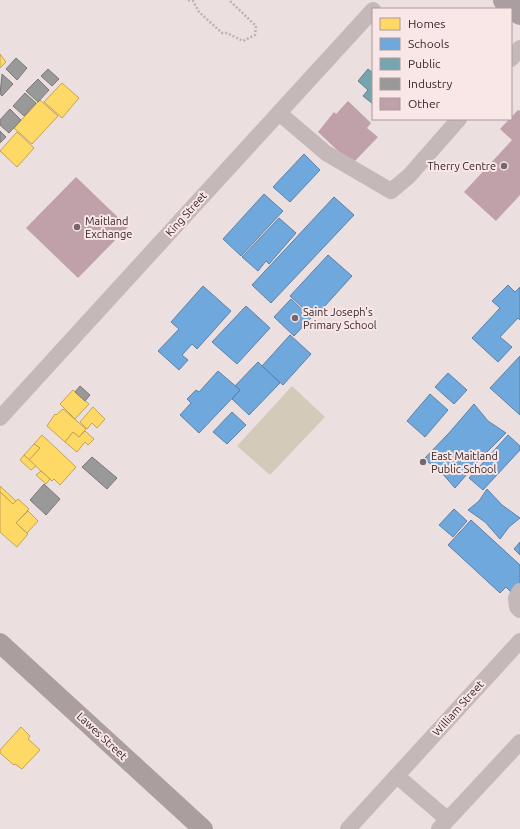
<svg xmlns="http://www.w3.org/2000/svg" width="520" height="829" font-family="Ubuntu,sans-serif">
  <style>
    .green { fill: #d4caba }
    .homes { fill: #ffd966; stroke: #c3a454 }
    .schools { fill: #6fa8dc; stroke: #5e81a7 }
    .public { fill: #76a5af; stroke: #637f87 }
    .industry { fill: #999; stroke: #7b7778 }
    .building { fill: #c0a1a9 }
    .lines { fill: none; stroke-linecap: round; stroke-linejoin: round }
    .path { stroke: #bdb1b2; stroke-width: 2.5; stroke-dasharray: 2 2; stroke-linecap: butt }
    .minor { stroke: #c5b8b9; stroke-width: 16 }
    .major { stroke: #aa9e9f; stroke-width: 20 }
    .highway { stroke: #ab9ea0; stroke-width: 22 }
    .poi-dot { fill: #76676a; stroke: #f9e6e6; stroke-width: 1.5 }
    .labels { text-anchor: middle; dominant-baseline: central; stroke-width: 4; stroke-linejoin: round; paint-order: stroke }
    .poi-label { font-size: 11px; fill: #36272a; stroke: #f9e6e6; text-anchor: start }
    .street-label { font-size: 11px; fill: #36272a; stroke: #f9e6e6 }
  </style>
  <rect width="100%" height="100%" fill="#ecdfe0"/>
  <polygon class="green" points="292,386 325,417 270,475 237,446"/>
  <g class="homes">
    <polygon points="0,54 6,62 0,68"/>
    <polygon points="62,83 79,98 62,118 44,102"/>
    <polygon points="40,100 58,116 32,144 14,128"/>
    <polygon points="17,132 34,148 17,167 0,151"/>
    <polygon points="73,390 89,404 75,419 60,404"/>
    <polygon points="93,407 105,419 97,428 92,423 87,429 80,422"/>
    <polygon points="63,409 86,429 79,437 73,432 65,442 47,426 55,414 56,415"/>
    <polygon points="85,431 94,439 88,445 85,442 77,452 65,442 73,432 79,437"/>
    <polygon points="42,435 76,467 60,485 54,479 52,481 29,460 40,448 34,444"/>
    <polygon points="34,444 40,448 29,460 24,455"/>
    <polygon points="24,455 36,466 31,470 20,460"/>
    <polygon points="41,471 50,479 46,484 36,475"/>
    <polygon points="0,486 16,501 13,504 0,492"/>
    <polygon points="0,492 13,504 18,499 29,509 16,523 28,534 17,547 0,532"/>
    <polygon points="28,511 38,521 27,533 16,523"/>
    <polygon points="21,727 30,736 28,739 40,750 22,769 15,764 14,765 0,753 0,750"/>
  </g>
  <g class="schools">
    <polygon points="304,154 320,170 290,202 273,187"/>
    <polygon points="264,194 283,211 241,256 223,239"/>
    <polygon points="334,197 354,215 271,303 252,285"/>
    <polygon points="279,218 296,233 269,264 266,261 258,271 242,257"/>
    <polygon points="328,255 352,276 314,318 290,296"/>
    <polygon points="508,285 515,292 520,287 520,320 518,318 500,337 512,347 498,362 472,338 500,308 492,301"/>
    <polygon points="203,286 231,311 197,349 192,344 182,355 188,360 179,370 158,351 179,329 171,322"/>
    <polygon points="291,299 311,318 294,336 274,317"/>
    <polygon points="246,306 270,328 237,364 212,342"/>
    <polygon points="290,335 311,354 283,385 262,366"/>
    <polygon points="520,356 520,415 490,388"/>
    <polygon points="258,362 280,383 249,415 232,399 240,390 235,386"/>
    <polygon points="218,371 240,390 199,433 180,415 191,403 187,399 196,390 199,392"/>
    <polygon points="448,373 467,390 454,404 435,387"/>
    <polygon points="430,394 448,410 425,437 407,421"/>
    <polygon points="474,404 488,421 506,433 480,459 455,488 441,472 424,459 449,433"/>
    <polygon points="232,412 246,425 227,444 213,432"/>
    <polygon points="508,435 520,446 520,450 483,490 469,478"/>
    <polygon points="487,489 502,505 520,518 509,527 500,539 485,522 468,510 479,501"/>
    <polygon points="454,509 467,521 453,537 439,525"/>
    <polygon points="471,520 520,565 520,589 514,595 506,587 500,593 448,545"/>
    <polygon points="520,542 520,555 514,549"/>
  </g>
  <polygon class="public" points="368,69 373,73 373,104 363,96 368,90 358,81"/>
  <g class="industry">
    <polygon points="16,58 27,68 17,80 6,69"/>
    <polygon points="48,69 59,79 52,86 41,76"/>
    <polygon points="2,74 13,84 2,96 0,94"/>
    <polygon points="38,79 49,90 38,102 26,91"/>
    <polygon points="25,93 36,103 24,116 13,106"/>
    <polygon points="10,109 21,120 9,133 0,125 0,120"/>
    <polygon points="0,131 6,137 0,143"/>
    <polygon points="80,386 90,395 85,401 75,392"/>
    <polygon points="92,457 117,478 107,489 82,467"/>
    <polygon points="44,484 60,499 46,515 30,500"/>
  </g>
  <g class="building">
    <polygon points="348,101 371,123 367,128 378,137 352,164 318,132 334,112 336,114"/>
    <polygon points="518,110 520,111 520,195 496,221 464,192 512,140 500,129"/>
    <polygon points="76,177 128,227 78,278 26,228"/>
  </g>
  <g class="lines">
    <polyline class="path" points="188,0 193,1 199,12 222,33 227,33 243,41 255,35 256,26 229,0"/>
    <g class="minor">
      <polyline points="511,59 520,48"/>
      <polyline points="279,113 326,153 391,191 409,176 459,119"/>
      <polyline points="0,418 373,10"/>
      <polyline points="520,591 516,598 517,607 520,610"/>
      <polyline points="397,776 447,819"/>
      <polyline points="348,829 520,641"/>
      <polyline points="439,829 520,742"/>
    </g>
    <polyline class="major" points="0,643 203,829"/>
    <polyline class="highway" points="504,0 520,14"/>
  </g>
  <g class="poi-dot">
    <circle cx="504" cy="166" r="4"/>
    <circle cx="77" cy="227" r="4"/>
    <circle cx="295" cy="318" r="4"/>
    <circle cx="423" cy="462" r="4"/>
  </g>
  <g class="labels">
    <g class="poi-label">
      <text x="496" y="166" text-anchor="end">Therry Centre</text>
      <text x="85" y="221">Maitland<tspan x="85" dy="13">Exchange</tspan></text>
      <text x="303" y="312">Saint Joseph's<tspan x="303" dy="13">Primary School</tspan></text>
      <text x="431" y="456">East Maitland<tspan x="431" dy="13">Public School</tspan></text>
    </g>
    <g class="street-label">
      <text transform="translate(186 214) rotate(-48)">King Street</text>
      <text transform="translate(458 708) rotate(-48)">William Street</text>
      <text transform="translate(102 736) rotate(43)">Lawes Street</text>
    </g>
  </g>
  <rect x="372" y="8" width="140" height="112" fill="#f9e6e6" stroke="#ab9a9b"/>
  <rect x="380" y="18" width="20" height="12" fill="#ffd966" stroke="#ab9a9b"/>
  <text x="408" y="28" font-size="12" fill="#36272a">Homes</text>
  <rect x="380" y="38" width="20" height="12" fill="#6fa8dc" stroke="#ab9a9b"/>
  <text x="408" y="48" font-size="12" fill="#36272a">Schools</text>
  <rect x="380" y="58" width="20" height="12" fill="#76a5af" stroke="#ab9a9b"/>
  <text x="408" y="68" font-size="12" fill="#36272a">Public</text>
  <rect x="380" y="78" width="20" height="12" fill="#999999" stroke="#ab9a9b"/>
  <text x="408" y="88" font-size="12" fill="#36272a">Industry</text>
  <rect x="380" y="98" width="20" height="12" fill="#c0a1a9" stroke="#ab9a9b"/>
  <text x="408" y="108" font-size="12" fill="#36272a">Other</text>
</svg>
